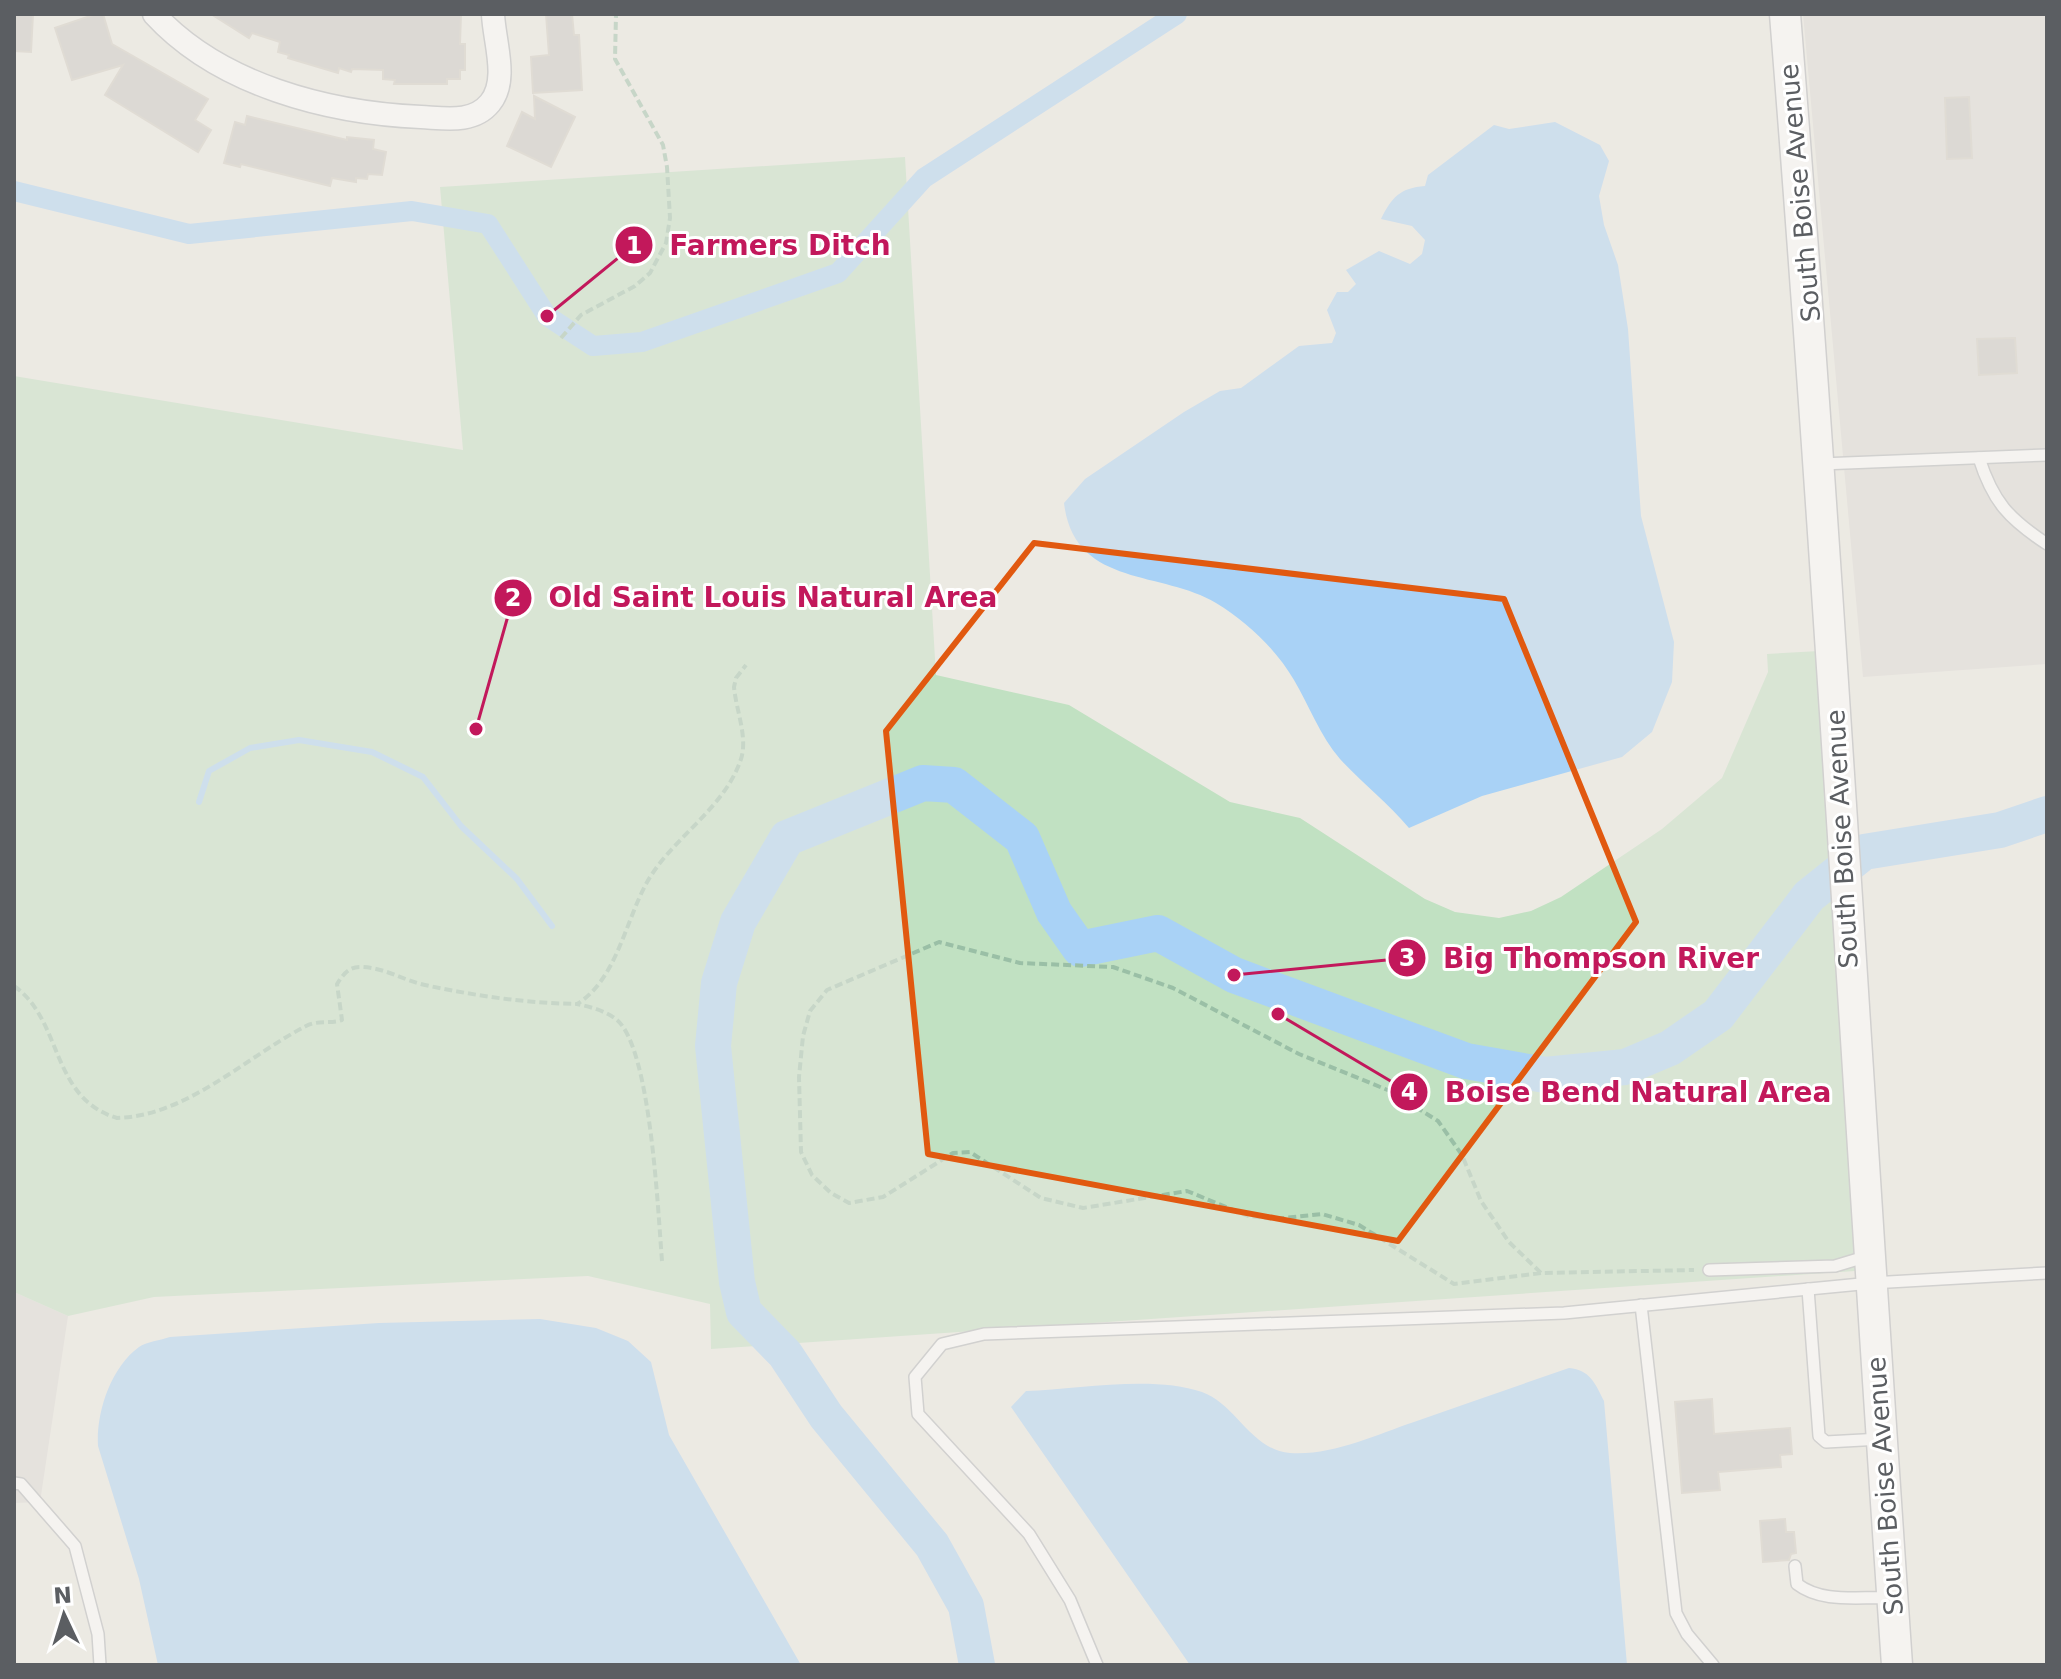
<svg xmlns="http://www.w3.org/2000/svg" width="2061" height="1679" font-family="'DejaVu Sans',sans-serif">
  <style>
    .industrial { fill: #dbd9d5 }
    .green { fill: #c1e1c2 }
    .water { fill: #a9d2f6 }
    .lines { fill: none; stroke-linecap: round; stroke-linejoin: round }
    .stream { stroke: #a9d2f6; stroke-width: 6 }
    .canal { stroke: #a9d2f6; stroke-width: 20 }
    .river { stroke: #a9d2f6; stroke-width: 36 }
    .building { fill: #c7c5c0; stroke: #d0ccc2; stroke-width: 2 }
    .service-casing { stroke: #b0b3b7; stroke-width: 14 }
    .minor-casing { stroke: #b0b3b7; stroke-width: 25 }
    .secondary-casing { stroke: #afb2b6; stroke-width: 33 }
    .path { stroke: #9abfa6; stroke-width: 4; stroke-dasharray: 8 4; stroke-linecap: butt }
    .service { stroke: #fff; stroke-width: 11 }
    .minor { stroke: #fff; stroke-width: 22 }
    .secondary { stroke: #fff; stroke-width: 30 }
    .marked { fill: none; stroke: #e15910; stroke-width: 6; stroke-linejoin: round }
    .labels { text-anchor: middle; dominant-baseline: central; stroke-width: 6; stroke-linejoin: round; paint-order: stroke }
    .street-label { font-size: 26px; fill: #5b5e62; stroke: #fff }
    .leader { fill: none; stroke: #c2185b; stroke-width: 3 }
    .callout-dot { fill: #c2185b; stroke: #fff; stroke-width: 3 }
    .mark-label { font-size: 24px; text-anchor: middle; font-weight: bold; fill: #fff }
    .callout-label { font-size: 28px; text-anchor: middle; font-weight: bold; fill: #c2185b; stroke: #fff; stroke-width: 6; stroke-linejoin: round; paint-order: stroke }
  </style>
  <rect width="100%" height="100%" fill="#eceae3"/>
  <g class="industrial">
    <polygon points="1803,14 2047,14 2047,664 1863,677"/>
    <polygon points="14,1292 68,1316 40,1502 14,1503"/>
  </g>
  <polygon class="green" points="905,157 936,675 1069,705 1230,802 1300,818 1425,899 1455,912 1499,918 1531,911 1561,897 1662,829 1722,778 1768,672 1767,654 1819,651 1855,1271 711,1349 710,1304 588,1276 154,1297 68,1316 14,1292 14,376 463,450 440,187"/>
  <g class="water">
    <path d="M1555 122 1600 145 1609 161 1599 196 1604 225 1618 265 1628 329 1641 516 1674 642 1672 682 1652 732 1622 757 1482 796 1409 828C1388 803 1362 783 1340 759 1320 736 1309 705 1294 680 1275 648 1247 622 1216 603 1162 570 1074 588 1064 503L1085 479 1184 412 1220 391 1241 388 1299 346 1332 343 1336 333 1327 310 1337 292H1348L1356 284 1346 270 1379 251 1410 264 1422 254 1425 240 1412 226 1381 219C1392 197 1400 188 1425 186L1428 175 1494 125 1509 129Z"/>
    <path d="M540 1319 596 1328 628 1341 651 1362 669 1435 801 1665H158L139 1579 98 1446C96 1414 110 1368 139 1347 146 1342 161 1340 170 1337L379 1323Z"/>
    <path d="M1569 1368C1590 1370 1595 1383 1604 1401L1627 1665H1190L1011 1407 1026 1391C1077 1389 1154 1375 1202 1392 1236 1404 1251 1450 1290 1453 1332 1456 1375 1435 1414 1422 1465 1404 1517 1386 1569 1368Z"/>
  </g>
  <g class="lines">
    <polyline class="stream" points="199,802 209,771 250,748 299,740 372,752 423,777 461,826 517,879 552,926"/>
    <polyline class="canal" points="14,191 189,234 412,211 488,224 547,316 593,346 642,342 838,273 924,178 1177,14"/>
    <polyline class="river" points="977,1665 966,1606 932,1545 826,1416 785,1354 744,1312 737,1282 713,1046 719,983 738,922 787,838 923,783 954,785 1022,838 1054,912 1080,949 1158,933 1234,975 1466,1061 1545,1075 1625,1067 1670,1048 1718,1015 1809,896 1864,852 2000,830 2047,814"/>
  </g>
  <g class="building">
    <polygon points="14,14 33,14 31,52 14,51"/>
    <polygon points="96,14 103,14 112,44 208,99 195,120 211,130 198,152 105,95 123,65 72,80 55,28"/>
    <polygon points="211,14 461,14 460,44 465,44 465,70 460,70 460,79 447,79 447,84 394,84 395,80 383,79 383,70 352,69 351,72 339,68 338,73 288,58 289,55 278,52 280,42 252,33 249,38"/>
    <polygon points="546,14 572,14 574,35 579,35 582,90 533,93 531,57 549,55"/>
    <polygon points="534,96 575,117 551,167 507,146 522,112 535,119"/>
    <polygon points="1969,97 1972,158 1947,159 1945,98"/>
    <polygon points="247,116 347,140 347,137 374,140 373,149 386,152 382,175 368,174 367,179 356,178 356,182 332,178 330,186 241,164 240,167 224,163 235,122 245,125"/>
    <polygon points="2015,338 2017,373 1979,375 1977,339"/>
    <polygon points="1712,1399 1714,1434 1790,1428 1792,1454 1780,1455 1781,1467 1718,1472 1720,1490 1682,1493 1675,1402"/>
    <polygon points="1785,1519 1786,1532 1794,1532 1796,1553 1791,1554 1789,1560 1763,1562 1760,1521"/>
  </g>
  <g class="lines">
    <g class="service-casing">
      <g id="service">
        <path d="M1979 458C1993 502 2009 519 2047 544"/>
        <polyline points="1821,464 2047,455"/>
        <polyline points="1709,1270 1835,1266 1868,1256"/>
        <polyline points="1808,1289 1819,1436 1826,1442 1881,1439"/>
        <polyline points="1641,1305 1676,1613 1687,1634 1713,1665"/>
        <polyline points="14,1483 21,1484 75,1546 98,1634 100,1665"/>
        <path d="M1795 1566 1797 1584C1823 1604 1860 1596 1892 1598"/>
        <polyline points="1097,1665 1070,1600 1029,1534 918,1414 915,1377 942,1344 984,1334 1564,1313 1871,1283 2047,1273"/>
      </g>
    </g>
    <g class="minor-casing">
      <path id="minor" d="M154 14C219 85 328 113 421 117 444 118 473 124 490 103 509 80 494 41 493 14"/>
    </g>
    <g class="secondary-casing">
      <path id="secondary" d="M1785 14C1829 564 1859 1115 1897 1665"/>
    </g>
    <g class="path">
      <polyline points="561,338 581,315 635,286 650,273 666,243 670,218 667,167 663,145 615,59 616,14"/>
      <path d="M14 986C63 1020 50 1098 117 1118 187 1116 246 1057 306 1026 317 1020 330 1024 342 1020L337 984C343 975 348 967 360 967 384 967 402 980 425 985 476 996 525 1003 577 1004"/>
      <path d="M662 1261C658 1213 651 1049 617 1020 606 1011 591 1007 577 1004 616 980 625 923 646 884 671 838 724 810 741 759 748 737 736 710 734 687L736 678 746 665"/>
      <polyline points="1541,1273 1454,1284 1359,1225 1322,1214 1275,1219 1248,1216 1187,1191 1083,1208 1041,1198 970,1152 953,1153 883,1197 849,1203 831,1193 812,1175 801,1152 799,1077 803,1036 810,1011 827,990 939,942 1020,963 1113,967 1173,988 1299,1054 1390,1091 1438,1121 1462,1155 1481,1201 1509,1242 1541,1273 1694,1270"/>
    </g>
    <use href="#service" class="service"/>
    <use href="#minor" class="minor"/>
    <use href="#secondary" class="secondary"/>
  </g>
  <path d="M0 0H2061V1679H0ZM1034 543 1504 599 1636 922 1398 1241 928 1154 886 731Z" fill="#eceae3" fill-opacity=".55" fill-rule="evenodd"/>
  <path class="marked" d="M1034 543 1504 599 1636 922 1398 1241 928 1154 886 731Z"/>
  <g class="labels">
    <g class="street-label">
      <text transform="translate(1800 193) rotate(-95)">South Boise Avenue</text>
      <text transform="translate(1842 839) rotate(-93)">South Boise Avenue</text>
      <text transform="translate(1885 1486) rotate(-94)">South Boise Avenue</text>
    </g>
  </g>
  <path class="leader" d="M547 316L634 245M476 729L513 598M1234 975L1407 958M1278 1014L1409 1092"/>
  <g class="callout-dot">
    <circle cx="547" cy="316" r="8"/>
    <circle cx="476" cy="729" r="8"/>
    <circle cx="1234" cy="975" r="8"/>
    <circle cx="1278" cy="1014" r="8"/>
    <circle cx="634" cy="245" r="20"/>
    <circle cx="513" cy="598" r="20"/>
    <circle cx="1407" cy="958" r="20"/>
    <circle cx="1409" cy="1092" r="20"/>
  </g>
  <g class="mark-label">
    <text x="634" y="254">1</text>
    <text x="513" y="606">2</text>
    <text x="1407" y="966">3</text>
    <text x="1409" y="1100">4</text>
  </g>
  <g class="callout-label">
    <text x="780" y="255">Farmers Ditch</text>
    <text x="773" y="607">Old Saint Louis Natural Area</text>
    <text x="1601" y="968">Big Thompson River</text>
    <text x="1638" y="1102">Boise Bend Natural Area</text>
  </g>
  <rect width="2061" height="1679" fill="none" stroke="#5b5e62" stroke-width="32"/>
  <g transform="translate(64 1615) rotate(356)" stroke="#ffffff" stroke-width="6" paint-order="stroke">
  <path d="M0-6L14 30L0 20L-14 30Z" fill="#5b5e62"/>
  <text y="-12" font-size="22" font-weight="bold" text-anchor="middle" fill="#5b5e62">N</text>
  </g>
</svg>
